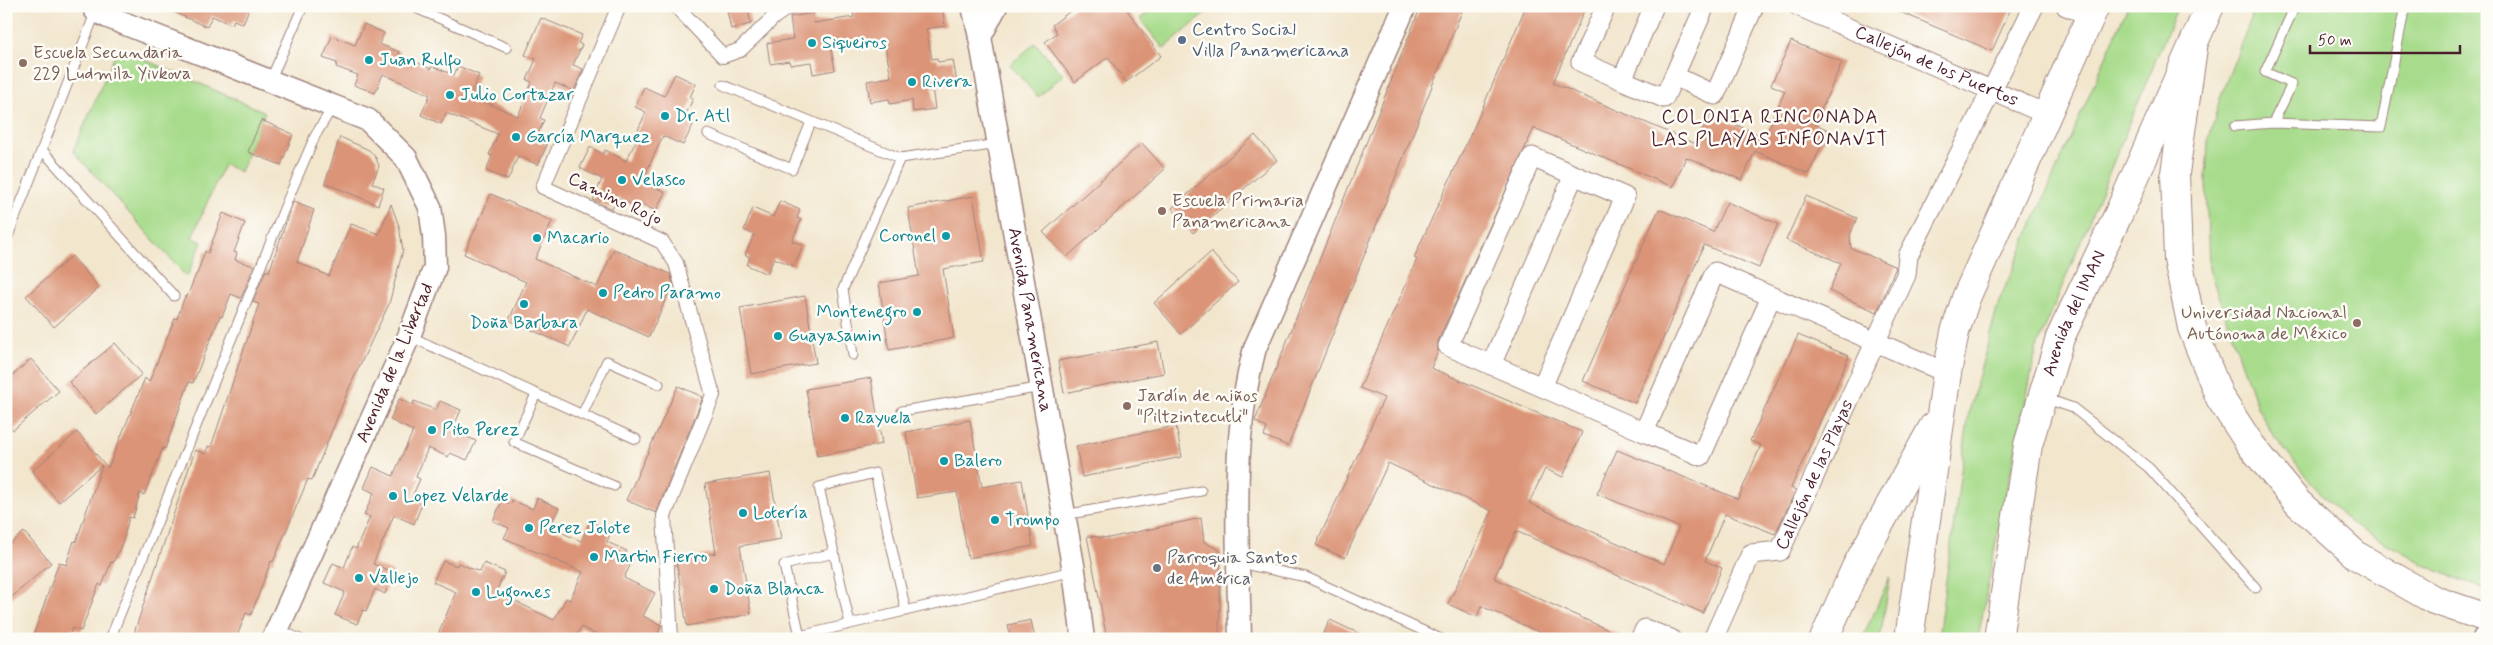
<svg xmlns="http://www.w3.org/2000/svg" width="2493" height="645" font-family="Mynerve,sans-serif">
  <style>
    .green { fill: #a8dc8c; stroke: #797e5c }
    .building { fill: #db9477 }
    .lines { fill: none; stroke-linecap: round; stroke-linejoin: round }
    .service-casing { stroke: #9e827c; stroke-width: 11 }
    .pedestrian-casing { stroke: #9e827c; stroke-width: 16 }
    .minor-casing { stroke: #9e827c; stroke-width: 21 }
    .tertiary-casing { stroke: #9e827c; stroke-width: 25 }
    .secondary-casing { stroke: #9e827c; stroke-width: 29 }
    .primary-casing { stroke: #9e827c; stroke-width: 30 }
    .service { stroke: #fff; stroke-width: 9 }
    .pedestrian { stroke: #fff; stroke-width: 14 }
    .minor { stroke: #fff; stroke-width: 19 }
    .tertiary { stroke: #fff; stroke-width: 22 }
    .secondary { stroke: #fff; stroke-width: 26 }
    .primary { stroke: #fff; stroke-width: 28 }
    .service-dot { fill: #5c6f8a; stroke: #fdfcf7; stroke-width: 2 }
    .culture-dot { fill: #0f9aa8; stroke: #fdfcf7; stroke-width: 2 }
    .education-dot { fill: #8d6e63; stroke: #fdfcf7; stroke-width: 2 }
    .worship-dot { fill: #6b7280; stroke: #fdfcf7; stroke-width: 2 }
    .labels { text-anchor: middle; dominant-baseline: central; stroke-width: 5; stroke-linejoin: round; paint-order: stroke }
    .service-label { font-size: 18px; fill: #4e5e75; stroke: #fdfcf7; text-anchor: start }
    .culture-label { font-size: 18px; fill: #0d838f; stroke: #fdfcf7; text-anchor: start }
    .education-label { font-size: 18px; fill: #785e54; stroke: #fdfcf7; text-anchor: start }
    .street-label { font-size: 18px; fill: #4a1f2b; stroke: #fdfcf7 }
    .worship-label { font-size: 18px; fill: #5b616d; stroke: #fdfcf7; text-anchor: start }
    .neighbourhood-label { font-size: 19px; letter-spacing: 1px; fill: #4a1f2b; stroke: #fdfcf7 }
  </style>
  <rect width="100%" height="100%" fill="#fdfcf7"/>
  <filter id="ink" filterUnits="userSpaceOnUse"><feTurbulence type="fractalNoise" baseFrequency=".02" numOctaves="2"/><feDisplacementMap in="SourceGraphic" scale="10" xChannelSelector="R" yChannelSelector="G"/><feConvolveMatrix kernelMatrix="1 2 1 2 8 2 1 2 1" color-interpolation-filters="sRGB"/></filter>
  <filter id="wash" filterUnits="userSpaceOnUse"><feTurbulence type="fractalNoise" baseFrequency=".0096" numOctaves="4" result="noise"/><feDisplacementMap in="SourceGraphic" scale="20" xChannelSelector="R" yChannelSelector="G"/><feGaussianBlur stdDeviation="1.12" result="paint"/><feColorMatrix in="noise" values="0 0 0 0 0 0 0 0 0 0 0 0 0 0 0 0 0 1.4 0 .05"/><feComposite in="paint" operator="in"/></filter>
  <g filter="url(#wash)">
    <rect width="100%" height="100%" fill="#f2e6cd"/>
    <g class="green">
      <polygon points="1156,6 1214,6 1164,49 1140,19"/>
      <polygon points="2128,6 2178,6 2037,347 1996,541 1978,639 1938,639 1969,412 1999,301"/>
      <polygon points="2256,6 2487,6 2487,590 2437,571 2351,524 2313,485 2275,438 2257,407 2209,269 2206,177 2208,142 2221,95"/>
      <polygon points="1035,43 1063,75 1038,97 1010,65"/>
      <polygon points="118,48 265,112 240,172 224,164 192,237 202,242 187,277 73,151"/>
      <polygon points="1890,577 1880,639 1862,639"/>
    </g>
    <g id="blocks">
      <g class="building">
        <polygon points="160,6 250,6 243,24 234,20 232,25 212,16 207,27"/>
        <polygon points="726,6 747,6 751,24 731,29"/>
        <polygon points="868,6 905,6 906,12 942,6 945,26 926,29 932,59 937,58 938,62 953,60 957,83 932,87 935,109 913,112 912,100 890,104 889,99 870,102 867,81 891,77 884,40 831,49 835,70 813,74 811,62 790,65 789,61 770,64 767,43 793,39 790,17 813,13 814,23 854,17 853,13 868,10"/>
        <polygon points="1077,6 1124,6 1161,56 1126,82 1108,57 1075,82 1045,42 1057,33 1052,25"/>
        <polygon points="1421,6 1464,6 1288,446 1264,436 1267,428 1255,421"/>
        <polygon points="1526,6 1586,6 1553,83 1696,144 1710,114 1765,137 1785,91 1771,85 1791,41 1842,62 1815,124 1828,130 1809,174 1755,151 1742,180 1686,157 1673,187 1534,128 1438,341 1438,351 1431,368 1582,432 1563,477 1545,469 1529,503 1664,564 1679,527 1597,494 1617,450 1738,499 1761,445 1750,441 1798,335 1849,356 1791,488 1796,490 1775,534 1725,514 1705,561 1722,568 1703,613 1516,531 1494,578 1628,639 1554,639 1481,606 1477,617 1448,604 1492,511 1388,463 1345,558 1316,545 1384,398 1360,388 1417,259 1414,258 1421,242 1479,116"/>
        <polygon points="1886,6 2012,6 1992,51"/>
        <polygon points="541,18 582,35 578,43 582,45 573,65 583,69 574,91 555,83 540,118 544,120 535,140 547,145 538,165 518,156 508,180 486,171 492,156 489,155 498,134 446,113 441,124 421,115 430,95 383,74 375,93 354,85 358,75 336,67 337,63 323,58 332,36 355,45 364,24 384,33 379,44 400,52 399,54 431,69 432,66 454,75 458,66 479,75 470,96 518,116 532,82 527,80 536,59 525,55"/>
        <polygon points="675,74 696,84 690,97 693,99 683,120 693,125 683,145 663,136 642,181 665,192 656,211 639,203 637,207 618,198 612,209 593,200 602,179 580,168 590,147 603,154 605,150 626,161 640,133 637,132 646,112 635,107 644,87 664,96"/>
        <polygon points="261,120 293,134 281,165 248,152"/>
        <polygon points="1255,135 1277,160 1193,233 1172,208"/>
        <polygon points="340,137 369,150 376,158 379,166 372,183 384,188 378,205 325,183"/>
        <polygon points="1142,143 1165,169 1067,257 1043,232"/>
        <polygon points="491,194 552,221 535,259 597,287 614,249 670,274 673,283 649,337 587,309 570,347 509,320 526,282 464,254"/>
        <polygon points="973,196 984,262 943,269 954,338 889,350 879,283 919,276 908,208"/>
        <polygon points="1806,196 1857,218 1850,235 1851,248 1896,267 1877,312 1829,291 1841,263 1786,240"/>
        <polygon points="780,201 800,210 797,218 801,220 792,241 803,245 794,266 774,258 767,274 747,265 750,257 745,255 754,235 744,230 753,208 773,217"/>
        <polygon points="293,202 314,210 297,262 329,276 351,224 379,234 391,204 399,226 403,250 389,304 350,386 312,480 308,479 273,562 271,561 251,615 246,613 236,639 132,639 195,450 206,454 208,446 211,447 259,304 253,302 266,270 269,272"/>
        <polygon points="1727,202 1778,224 1759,268 1704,245 1635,403 1583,381 1659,209 1713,232"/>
        <polygon points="223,213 245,223 234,252 237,253 235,260 254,266 241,298 231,294 222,317 220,316 193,383 189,382 165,449 163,448 144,495 140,493 133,518 129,517 123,541 113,563 111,562 102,586 99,584 81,631 72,628 69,636 65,635 63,639 32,639 59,562 66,565 74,541 76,542 102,465 59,502 32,471 77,432 108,468 145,378 149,382 175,318 177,319 185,296 187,297 196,274 197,274 205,251 208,253"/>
        <polygon points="1211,252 1238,282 1181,334 1154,303"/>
        <polygon points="72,256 99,288 54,327 26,296"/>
        <polygon points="805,296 816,363 751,374 740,308"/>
        <polygon points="1158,342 1164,373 1064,393 1058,361"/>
        <polygon points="115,343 142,374 96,414 69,382"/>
        <polygon points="31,359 59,391 13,430 6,422 6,381"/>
        <polygon points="871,378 882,444 817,456 806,389"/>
        <polygon points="678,386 703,397 656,513 626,500"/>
        <polygon points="399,399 413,405 414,401 436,410 440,401 461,410 452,430 476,441 467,460 450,453 448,457 428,448 416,477 420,479 411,499 422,504 414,524 394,515 373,564 393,572 385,594 375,589 366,611 363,610 357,624 335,615 345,592 324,583 333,563 344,568 352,547 356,549 370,517 364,515 374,493 364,488 373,467 393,476 413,431 390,420"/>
        <polygon points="970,420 982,487 1022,480 1033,546 968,558 957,492 917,498 906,432"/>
        <polygon points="1176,426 1182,457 1082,477 1076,446"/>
        <polygon points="770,473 781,539 740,546 751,614 687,626 676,560 716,553 705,484"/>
        <polygon points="537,498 559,508 549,527 581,541 590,521 611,531 607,542 627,551 624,555 633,559 624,578 655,593 643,616 661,625 657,639 605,639 581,627 575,639 436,639 456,592 433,582 443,561 457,566 458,563 480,572 484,563 505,572 496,592 554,620 566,598 570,600 583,572 504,538 509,528 493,521 502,501 511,504 512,500 533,509"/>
        <polygon points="1201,518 1204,542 1221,551 1219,639 1107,639 1087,536 1109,538"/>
        <polygon points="24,532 51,563 6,602 6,547"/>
        <polygon points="1031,620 1035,639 1011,639 1008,625"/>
        <polygon points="1330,620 1371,639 1321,639"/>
      </g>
    </g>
  </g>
  <g filter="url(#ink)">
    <use href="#blocks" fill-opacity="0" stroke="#9e827c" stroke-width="1"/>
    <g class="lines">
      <g class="service-casing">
        <g id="service">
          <polyline points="411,6 507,48"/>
          <polyline points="270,81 303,6"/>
          <polyline points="723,85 900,158"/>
          <polyline points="2273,123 2292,84 2265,72 2295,6"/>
          <polyline points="2235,126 2273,123 2381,127 2405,6"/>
          <polyline points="708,134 792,169 811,122"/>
          <polyline points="43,151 174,296"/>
          <polyline points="900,158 999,144"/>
          <polyline points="6,241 96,11"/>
          <polyline points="409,336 636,439"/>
          <polyline points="853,355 843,289 900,158"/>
          <polyline points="536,394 514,442 614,486"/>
          <polyline points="2044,398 2073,408 2149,468 2256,588"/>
          <polyline points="902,411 1042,387"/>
          <polyline points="582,415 607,361 659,384"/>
          <polyline points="1064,515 1201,491"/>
          <polyline points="834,553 784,565 800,636 1073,571"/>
          <polyline points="1239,563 1306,577 1441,639"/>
          <polyline points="850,624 819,487 875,473 906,611"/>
          <polyline points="277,629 300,639"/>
          <polyline points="110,639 288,199 315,136 333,106"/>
        </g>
      </g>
      <g class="pedestrian-casing">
        <g id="pedestrian">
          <polyline points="619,6 543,187 662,242 676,263 713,395 664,516 671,639"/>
          <polyline points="676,6 723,56 740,50 774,17 790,6"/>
        </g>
      </g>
      <g class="minor-casing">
        <g id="minor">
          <polyline points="1606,6 1581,62 1622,80 1654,6"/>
          <polyline points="1705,6 1674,76 1715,95 1754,6"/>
          <path id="s1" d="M1798 6 2048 115"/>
          <polyline points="2066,6 2091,16"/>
          <polyline points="1622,80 1664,98 1674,76"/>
          <polygon points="1532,157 1625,197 1542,387 1448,346"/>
          <polyline points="1771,297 1701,456 1644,432 1715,272 1947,373"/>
          <polyline points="1491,365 1574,175"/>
          <polyline points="1542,387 1644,432"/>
          <polyline points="1640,639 1645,629 1671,639"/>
          <path id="s2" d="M1713 639 1751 554 1780 551 1906 275 1908 256 2034 6"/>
        </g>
      </g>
      <g class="tertiary-casing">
        <g id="tertiary">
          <polyline points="93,6 96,11 108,17 368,120 406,158 430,207 434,236 435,267 409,336 273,639"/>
          <polyline points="973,6 980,37"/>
          <path id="s3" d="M996 6 980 37 1074 571 1083 639"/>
          <path d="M1240 639C1238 542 1230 442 1255 348L1405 6"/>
        </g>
      </g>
      <g class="secondary-casing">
        <polyline id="secondary" points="2486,639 2487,639"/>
      </g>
      <g class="primary-casing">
        <g id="primary">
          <polyline points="2193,48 2175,173 2178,259 2192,328 2220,398 2250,444 2298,503 2357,556 2434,600 2487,618"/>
          <polyline points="1824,639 1856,567 1933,427"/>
          <polyline points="1909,639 1947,373 1955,332 1966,298 2095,6"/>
          <path id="s4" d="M1998 639 2028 445 2060 338 2119 213 2210 6"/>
        </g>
      </g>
      <use href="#service" class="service"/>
      <use href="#pedestrian" class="pedestrian"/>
      <use href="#minor" class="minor"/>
      <use href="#tertiary" class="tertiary"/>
      <use href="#secondary" class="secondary"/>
      <use href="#primary" class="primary"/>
    </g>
  </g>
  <circle class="service-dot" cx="1182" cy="40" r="5"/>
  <g class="culture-dot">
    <circle cx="812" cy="43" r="5"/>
    <circle cx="369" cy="60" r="5"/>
    <circle cx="912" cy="82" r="5"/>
    <circle cx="450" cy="95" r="5"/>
    <circle cx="665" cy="116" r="5"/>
    <circle cx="516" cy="137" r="5"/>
    <circle cx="622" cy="180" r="5"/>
    <circle cx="946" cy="236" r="5"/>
    <circle cx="537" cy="238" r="5"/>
    <circle cx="603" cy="293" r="5"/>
    <circle cx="524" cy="304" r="5"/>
    <circle cx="917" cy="312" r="5"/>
    <circle cx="778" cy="336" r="5"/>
    <circle cx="845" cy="418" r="5"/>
    <circle cx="432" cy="430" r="5"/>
    <circle cx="944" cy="461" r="5"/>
    <circle cx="393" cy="496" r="5"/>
    <circle cx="743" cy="513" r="5"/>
    <circle cx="995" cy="520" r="5"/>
    <circle cx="529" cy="528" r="5"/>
    <circle cx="594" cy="557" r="5"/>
    <circle cx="359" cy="578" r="5"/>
    <circle cx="714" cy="589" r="5"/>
    <circle cx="476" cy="592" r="5"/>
  </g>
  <g class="education-dot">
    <circle cx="23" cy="63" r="5"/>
    <circle cx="1162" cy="211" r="5"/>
    <circle cx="2357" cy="323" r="5"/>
    <circle cx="1127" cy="406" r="5"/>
  </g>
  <circle class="worship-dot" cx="1157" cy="568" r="5"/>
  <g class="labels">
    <g class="service-label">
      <text x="1192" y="30">Centro Social<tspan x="1192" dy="21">Villa Panamericana</tspan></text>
    </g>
    <g class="culture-label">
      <text x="822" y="43">Siqueiros</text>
      <text x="379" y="60">Juan Rulfo</text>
      <text x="922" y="82">Rivera</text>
      <text x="460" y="95">Julio Cortazar</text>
      <text x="675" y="116">Dr. Atl</text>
      <text x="526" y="137">García Marquez</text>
      <text x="632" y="180">Velasco</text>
      <text x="936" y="236" text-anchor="end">Coronel</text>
      <text x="547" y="238">Macario</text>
      <text x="613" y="293">Pedro Paramo</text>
      <text x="907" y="312" text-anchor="end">Montenegro</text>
      <text x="524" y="323" text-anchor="middle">Doña Barbara</text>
      <text x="788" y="336">Guayasamin</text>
      <text x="855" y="418">Rayuela</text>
      <text x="442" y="430">Pito Perez</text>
      <text x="954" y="461">Balero</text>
      <text x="403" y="496">Lopez Velarde</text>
      <text x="753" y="513">Lotería</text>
      <text x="1005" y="520">Trompo</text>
      <text x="539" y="528">Perez Jolote</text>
      <text x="604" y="557">Martin Fierro</text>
      <text x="369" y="578">Vallejo</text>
      <text x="724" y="589">Doña Blanca</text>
      <text x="486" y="592">Lugones</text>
    </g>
    <g class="education-label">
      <text x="33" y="53">Escuela Secundaria<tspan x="33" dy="21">229 Ludmila Yivkova</tspan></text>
      <text x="1172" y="201">Escuela Primaria<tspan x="1172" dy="21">Panamericana</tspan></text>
      <text x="2347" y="313" text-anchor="end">Universidad Nacional<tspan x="2347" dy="21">Autónoma de México</tspan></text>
      <text x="1137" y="396">Jardín de niños<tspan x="1137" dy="21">"Piltzintecutli"</tspan></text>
    </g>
    <g class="street-label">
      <text stroke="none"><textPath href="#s1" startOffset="151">Callejón de los Puertos</textPath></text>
      <text transform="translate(615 199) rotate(25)">Camino Rojo</text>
      <text stroke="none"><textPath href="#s4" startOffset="336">Avenida del IMAN</textPath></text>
      <text stroke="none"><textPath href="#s3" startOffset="322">Avenida Panamericana</textPath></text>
      <text transform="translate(395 363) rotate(-67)">Avenida de la Libertad</text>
      <text stroke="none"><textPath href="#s2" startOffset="206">Callejón de las Playas</textPath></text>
    </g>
    <g class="worship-label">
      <text x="1167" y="558">Parroquia Santos<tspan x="1167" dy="21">de América</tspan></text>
    </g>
    <g class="neighbourhood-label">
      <text x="1770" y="117">COLONIA RINCONADA<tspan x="1770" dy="22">LAS PLAYAS INFONAVIT</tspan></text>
    </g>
  </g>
  <rect width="2493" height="645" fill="none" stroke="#fdfcf7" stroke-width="25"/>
  <path d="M2310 45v8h150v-8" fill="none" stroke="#4a1f2b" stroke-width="2.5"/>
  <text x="2318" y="45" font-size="15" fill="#4a1f2b" stroke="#fdfcf7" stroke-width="4" paint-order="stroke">50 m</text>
</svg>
